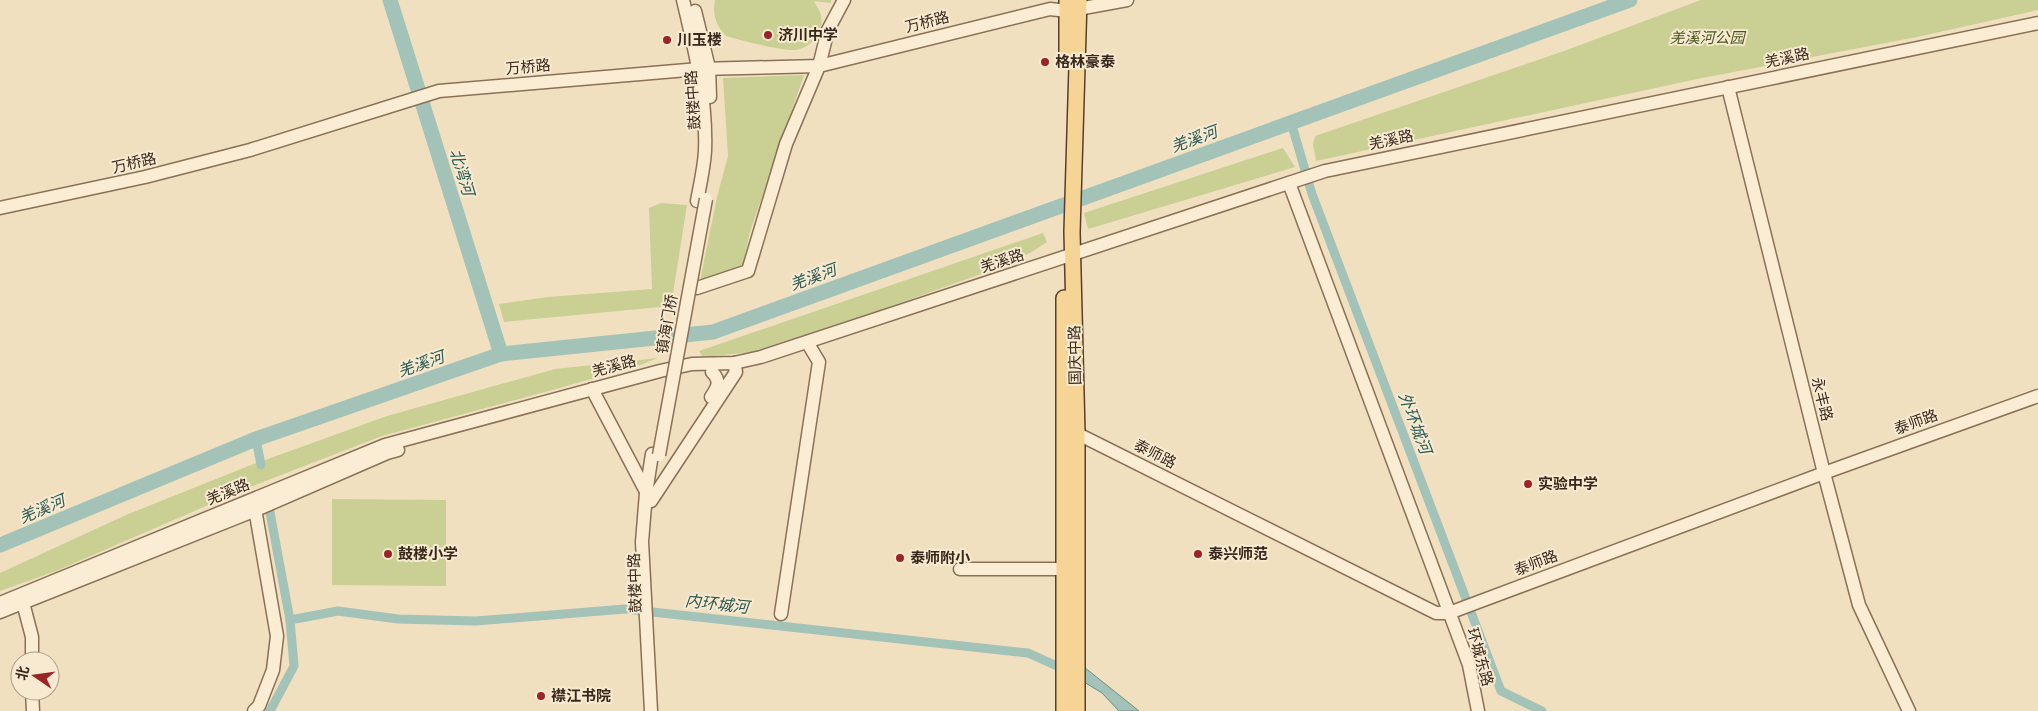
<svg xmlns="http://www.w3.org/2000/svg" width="2038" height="711" font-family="'Roboto Serif','Noto Sans SC',serif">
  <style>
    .green { fill: #cacf94 }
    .water { fill: #a3c2b8; stroke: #6a9085 }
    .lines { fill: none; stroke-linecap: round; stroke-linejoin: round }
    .canal { stroke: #a3c2b8; stroke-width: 9 }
    .river { stroke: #a3c2b8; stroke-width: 15 }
    .minor-casing { stroke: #8a7057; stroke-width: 15 }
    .major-casing { stroke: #583e2c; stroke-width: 18 }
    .minor { stroke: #faedd4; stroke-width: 12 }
    .major { stroke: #f6d496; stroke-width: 15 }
    .minor-bridge-casing { stroke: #8a7057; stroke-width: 15; stroke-linecap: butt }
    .minor-bridge { stroke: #faedd4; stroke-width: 12 }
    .poi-dot { fill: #9c2429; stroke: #f7ead0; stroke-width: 2 }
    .labels { text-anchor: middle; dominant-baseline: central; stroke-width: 4; stroke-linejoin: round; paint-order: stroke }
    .street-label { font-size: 15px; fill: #39291c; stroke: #f7ead0 }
    .poi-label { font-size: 15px; font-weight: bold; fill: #39291c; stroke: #f7ead0; text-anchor: start }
    .park-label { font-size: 15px; font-style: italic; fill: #4b5622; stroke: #f7ead0 }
    .water-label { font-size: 16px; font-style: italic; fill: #2b5a55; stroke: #f7ead0 }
  </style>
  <rect width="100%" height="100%" fill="#f0e0c0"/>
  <g class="green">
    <path d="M715 0H831V3L814 1C816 5 820 11 821 15 824 33 810 50 792 50 776 49 742 41 726 36 716 26 712 14 715 0Z"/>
    <polygon points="1701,0 2038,0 2038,10 1917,37 1702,78 1316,161 1313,144 1315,136 1564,51"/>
    <polygon points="804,75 750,232 742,268 700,281 717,197 728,156 723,78"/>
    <polygon points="1283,148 1295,167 1088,229 1084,213"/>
    <polygon points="661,203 687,205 671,306 504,322 499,304 548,297 652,289 649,208"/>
    <polygon points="1043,233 1047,242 1032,252 992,270 889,307 753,352 703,357 699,351"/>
    <polygon points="658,358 640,365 556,389 382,436 250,487 56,571 0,591 0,573 126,515 251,465 387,416 555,369"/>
    <polygon points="332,499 446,500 446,586 332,585"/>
  </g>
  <polygon class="water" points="1084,667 1139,711 1119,711 1102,693 1084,682"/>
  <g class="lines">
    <g class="canal">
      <polyline points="1291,122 1312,194 1501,691 1542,711"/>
      <polyline points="256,439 261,465"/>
      <polyline points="269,507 290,620 294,666 270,711"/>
      <polyline points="290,620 338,611 398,619 476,621 625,609 1028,653 1066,670"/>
    </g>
    <g class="river">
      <polyline points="390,0 501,354"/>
      <polyline points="0,545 256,439 501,354 713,332 1630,0"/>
    </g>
    <g class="minor-casing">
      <g id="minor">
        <path d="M683 0C695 50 707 100 705 151 704 168 700 185 697 201"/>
        <polyline points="695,11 709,68 710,97"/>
        <polyline points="1728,87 1824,473 1859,605 1909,711"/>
        <polyline points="1289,183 1469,665 1478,711"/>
        <polyline points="0,208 145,177 250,150 439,91 699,69 819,66 1050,9 1067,11 1127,0"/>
        <polyline points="697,288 748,271 786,144 819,66 828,30 844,0"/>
        <polyline points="592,389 651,501 736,372 734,363"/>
        <path d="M711 397C718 387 721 381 712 372"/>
        <polyline points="1070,430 1436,613 1449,613 1481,601 1824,473 2038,396"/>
        <polyline points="254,503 277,636 273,670 259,706 254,711"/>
        <polyline points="960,569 1064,569"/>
        <polyline points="21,595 32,637 32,661"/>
        <polyline points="0,603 385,445 660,371 692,364 734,363 761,357 1325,171 2038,23"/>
        <polyline points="0,612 256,510 387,453 398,450"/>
        <polyline points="781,614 819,362 807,342"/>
        <polyline points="32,691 33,711"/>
        <polyline points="651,711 642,542 646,493 652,454"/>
      </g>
    </g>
    <g class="major-casing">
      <g id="major">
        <polyline points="1067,57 1067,0"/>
        <polyline points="1064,298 1064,711"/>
        <polyline points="1077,711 1077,433 1072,232 1079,0"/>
      </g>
    </g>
    <use href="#minor" class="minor"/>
    <use href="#major" class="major"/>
    <g class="minor-bridge-casing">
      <polyline id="minor-bridge" points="659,455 706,199"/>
    </g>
    <use href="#minor-bridge" class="minor-bridge"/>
  </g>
  <g class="poi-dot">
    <circle cx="768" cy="35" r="5"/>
    <circle cx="667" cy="40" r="5"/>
    <circle cx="1045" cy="62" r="5"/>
    <circle cx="1528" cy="484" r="5"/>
    <circle cx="388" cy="554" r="5"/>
    <circle cx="1198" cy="554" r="5"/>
    <circle cx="900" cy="558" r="5"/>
    <circle cx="541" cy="696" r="5"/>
  </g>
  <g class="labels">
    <g class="street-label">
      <text transform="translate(927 22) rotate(-14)">万桥路</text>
      <text transform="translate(1787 58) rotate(-12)">羌溪路</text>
      <text transform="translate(528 67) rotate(-5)">万桥路</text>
      <text transform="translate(693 100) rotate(-94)">鼓楼中路</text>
      <text transform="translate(1391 140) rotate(-12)">羌溪路</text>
      <text transform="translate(134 163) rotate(-13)">万桥路</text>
      <text transform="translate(1002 261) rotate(-18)">羌溪路</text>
      <text transform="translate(667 324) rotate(-80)">镇海门桥</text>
      <text transform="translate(1075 355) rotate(-91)">国庆中路</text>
      <text transform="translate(614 366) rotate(-15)">羌溪路</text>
      <text transform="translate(1822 399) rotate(76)">永丰路</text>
      <text transform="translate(1916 422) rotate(-20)">泰师路</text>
      <text transform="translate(1155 454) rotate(27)">泰师路</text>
      <text transform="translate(228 492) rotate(-22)">羌溪路</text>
      <text transform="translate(1536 563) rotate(-21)">泰师路</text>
      <text transform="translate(635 583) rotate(-92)">鼓楼中路</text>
      <text transform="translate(1480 657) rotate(74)">环城东路</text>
    </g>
    <g class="poi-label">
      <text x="778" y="35">济川中学</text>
      <text x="677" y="40">川玉楼</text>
      <text x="1055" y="62">格林豪泰</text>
      <text x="1538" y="484">实验中学</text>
      <text x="398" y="554">鼓楼小学</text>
      <text x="1208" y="554">泰兴师范</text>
      <text x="910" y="558">泰师附小</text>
      <text x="551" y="696">襟江书院</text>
    </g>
    <g class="park-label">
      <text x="1707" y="38">羌溪河公园</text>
    </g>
    <g class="water-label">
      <text transform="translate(1194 139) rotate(-20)">羌溪河</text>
      <text transform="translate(462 172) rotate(73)">北湾河</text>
      <text transform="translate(813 277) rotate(-20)">羌溪河</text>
      <text transform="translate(421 364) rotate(-19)">羌溪河</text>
      <text transform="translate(1415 423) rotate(69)">外环城河</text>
      <text transform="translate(42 509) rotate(-23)">羌溪河</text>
      <text transform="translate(717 604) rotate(6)">内环城河</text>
    </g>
  </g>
  <g transform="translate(35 676) rotate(283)"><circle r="24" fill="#f7ead0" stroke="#ab9d88"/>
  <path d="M0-4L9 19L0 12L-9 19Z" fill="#9c2429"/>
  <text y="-8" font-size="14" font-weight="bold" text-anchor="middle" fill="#39291c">北</text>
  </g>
</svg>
